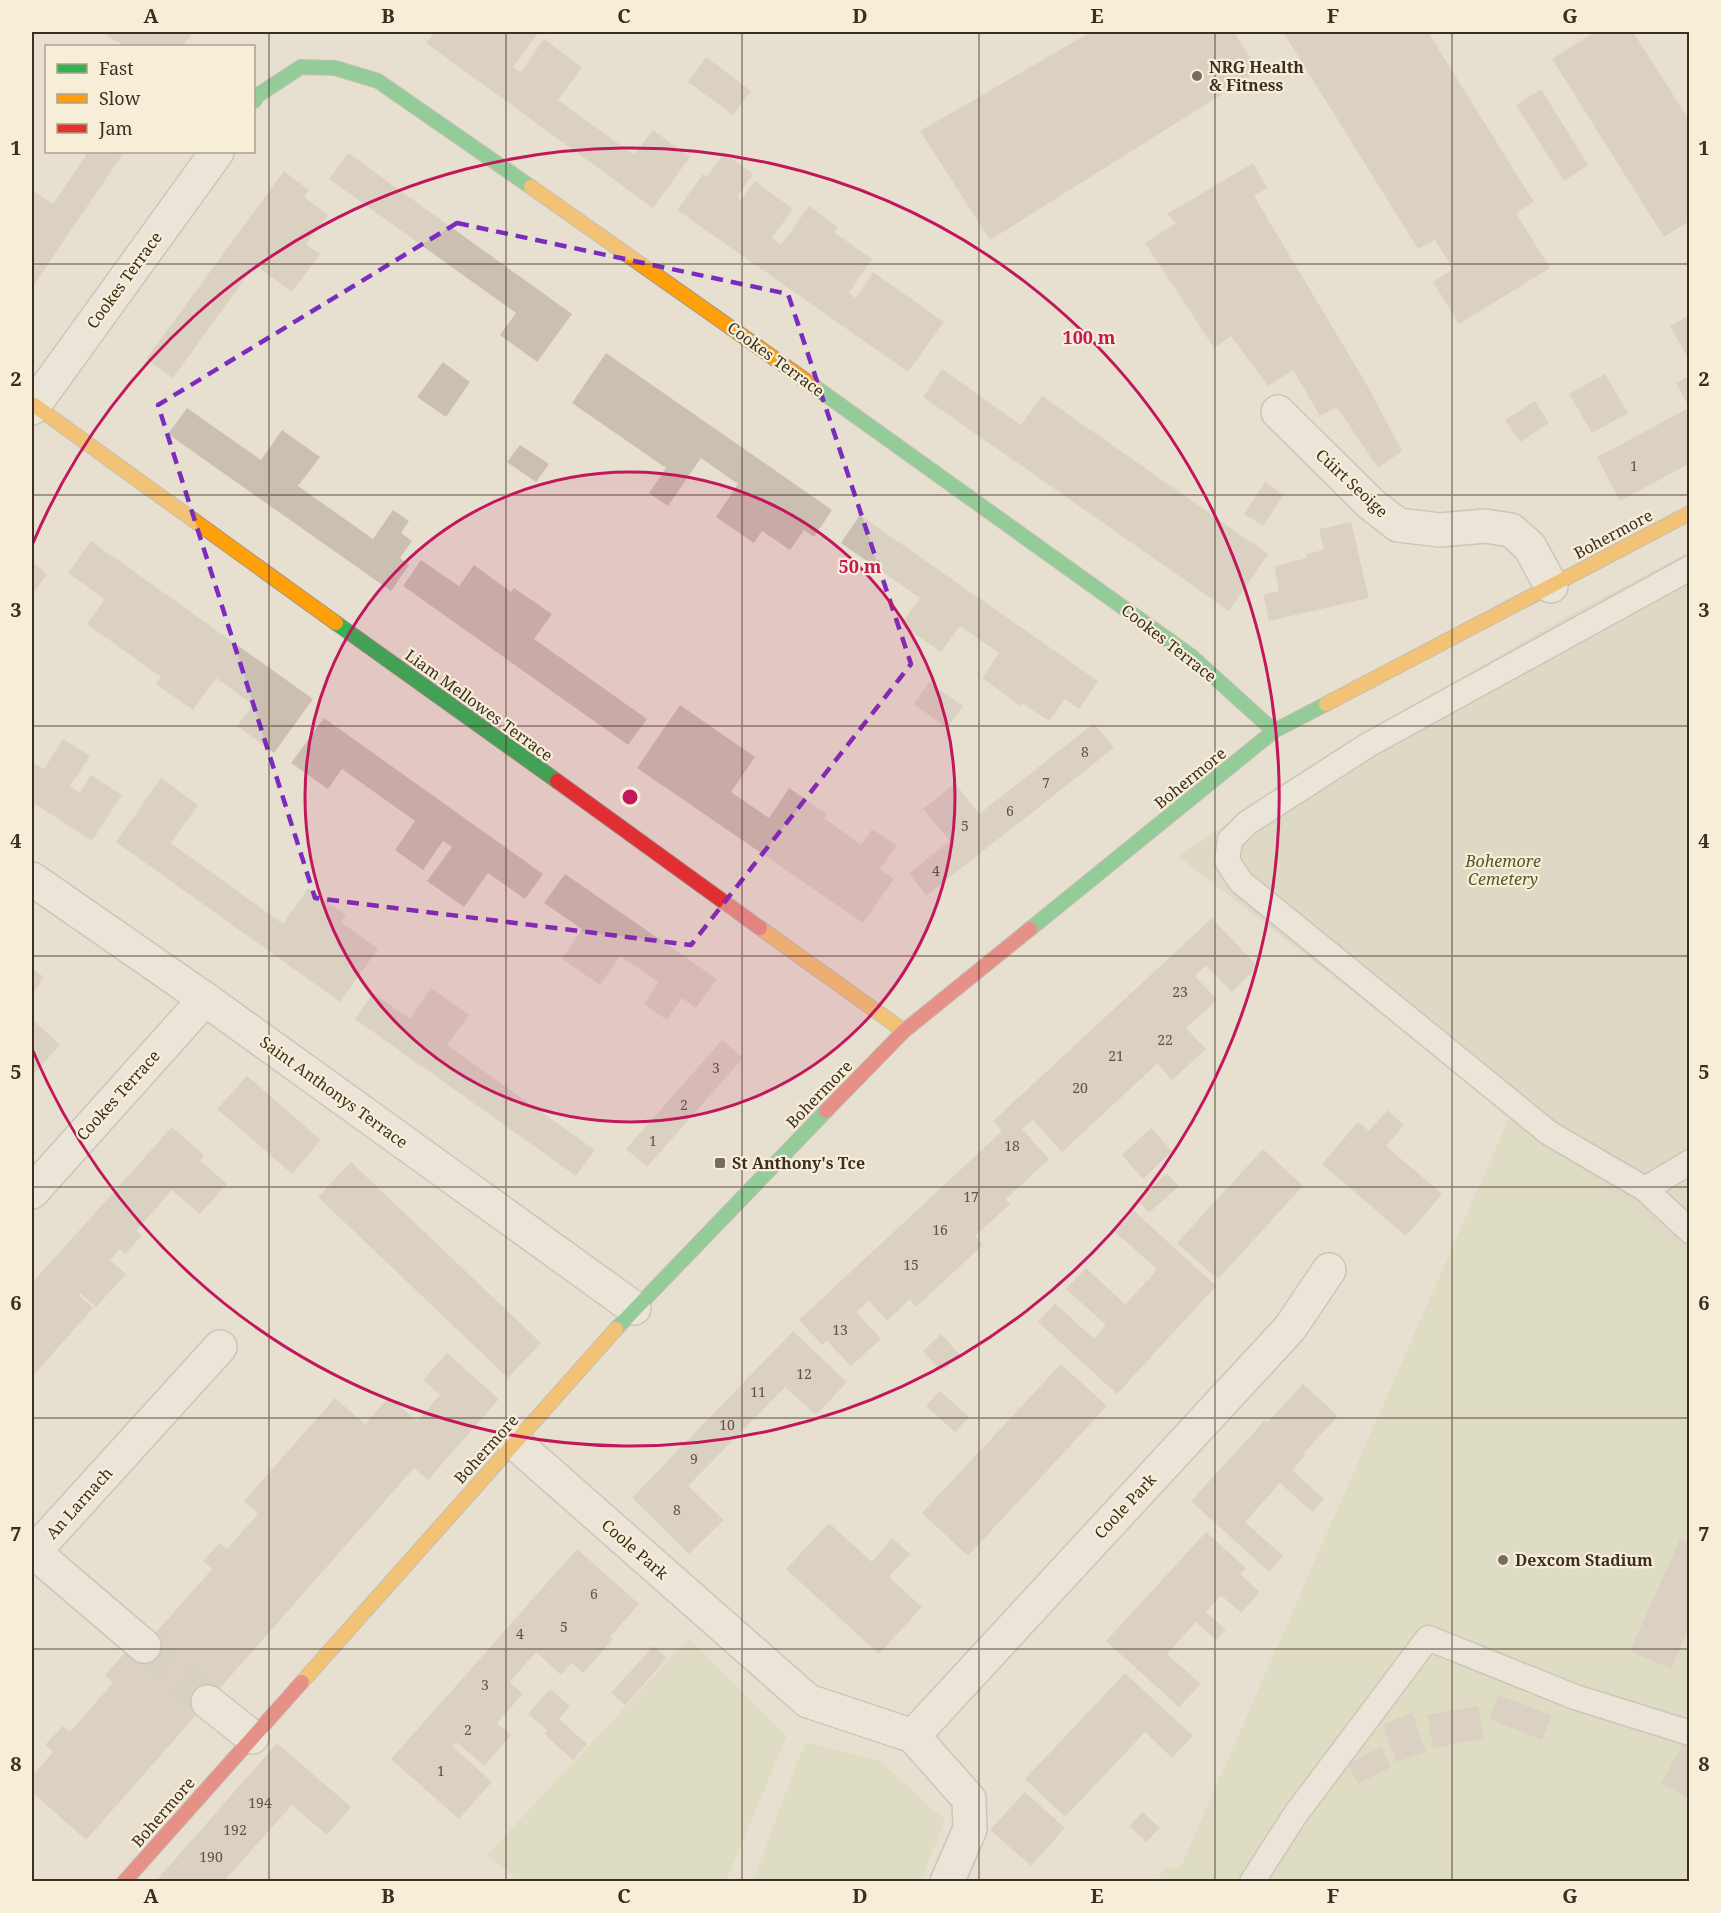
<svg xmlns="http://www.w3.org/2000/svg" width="1721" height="1913" font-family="'Noto Serif',serif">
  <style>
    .green { fill: #d6d7b3 }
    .cemetery { fill: #d1d1b3 }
    .building { fill: #cbbfb2 }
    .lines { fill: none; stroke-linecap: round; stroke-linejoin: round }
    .street-tunnel { stroke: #c5bcae; stroke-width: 33; stroke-dasharray: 33 16; stroke-linecap: butt }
    .lane-casing { stroke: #ada599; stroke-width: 27 }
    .street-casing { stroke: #ada599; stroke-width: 36 }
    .fast-casing { stroke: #9c958a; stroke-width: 16 }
    .slow-casing { stroke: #9c958a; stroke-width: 16 }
    .jam-casing { stroke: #9c958a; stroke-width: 16 }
    .lane { stroke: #efebe3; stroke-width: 24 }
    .street { stroke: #efebe3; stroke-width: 33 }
    .fast { stroke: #30b455; stroke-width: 14 }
    .slow { stroke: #ff9f0a; stroke-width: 14 }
    .jam { stroke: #e5322d; stroke-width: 14 }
    .marked { fill: none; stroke: #7b2cbf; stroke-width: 4.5; stroke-dasharray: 12 8; stroke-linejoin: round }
    .grid { fill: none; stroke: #3d2e20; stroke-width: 1.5; stroke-opacity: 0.55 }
    .ring { fill: none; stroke: #c2185b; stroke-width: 3 }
    .poi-dot { fill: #786c5e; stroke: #f7eed8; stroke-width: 2 }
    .labels { text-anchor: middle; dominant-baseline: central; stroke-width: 4.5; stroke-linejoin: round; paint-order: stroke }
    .number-label { font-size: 14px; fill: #605244 }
    .poi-label { font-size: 16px; font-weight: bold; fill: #3d2e20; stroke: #f7eed8; text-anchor: start }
    .street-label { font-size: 16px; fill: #3d2e20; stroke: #f7eed8 }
    .park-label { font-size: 16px; font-style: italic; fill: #4d5a26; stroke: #f7eed8 }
    .centre { fill: #c2185b; stroke: #f7eed8; stroke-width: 3 }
    .ring-label { font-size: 18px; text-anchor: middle; font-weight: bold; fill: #c2185b; stroke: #f7eed8; stroke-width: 4.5; stroke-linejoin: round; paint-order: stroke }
    .neatline { fill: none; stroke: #3d2e20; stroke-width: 2 }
    .grid-label { font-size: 20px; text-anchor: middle; font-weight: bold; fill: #3d2e20 }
  </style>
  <rect width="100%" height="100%" fill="#e7e0d1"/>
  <g class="green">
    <polygon points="1511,1113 1689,1253 1689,1881 1157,1882 1163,1869 1181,1866"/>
    <polygon points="689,1638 787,1736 726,1881 512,1881 513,1875 487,1855"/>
    <polygon points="806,1742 880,1761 945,1820 921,1881 753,1881 796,1764"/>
  </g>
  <polygon class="cemetery" points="1689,552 1689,1253 1178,856 1362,736 1559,621"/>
  <g class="building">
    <polygon points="101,32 193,32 183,46 124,46"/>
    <polygon points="435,32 535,32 538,33 513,67 521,72 544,39 582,67 558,100 634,155 653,130 690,157 653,208 426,43"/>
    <polygon points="1091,32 1234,32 1259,71 990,240 920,131"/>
    <polygon points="1283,32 1428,32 1534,202 1516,213 1550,268 1459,324 1433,282 1453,269 1435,240 1418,249"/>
    <polygon points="1595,32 1633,32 1686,115 1689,113 1689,221 1664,237 1552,59"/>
    <polygon points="706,57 751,91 733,115 688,82"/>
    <polygon points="1541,89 1588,165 1564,181 1516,105"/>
    <polygon points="88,152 124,152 34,285 32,283 32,190 53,204"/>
    <polygon points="348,153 572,314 537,362 500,335 516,313 329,179"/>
    <polygon points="724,153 753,174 737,197 741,200 755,181 793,209 772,238 781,245 809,206 838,227 834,232 872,259 849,293 856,298 873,272 944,322 908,372 677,210 703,174 707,177"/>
    <polygon points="1253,163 1267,188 1254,196 1367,385 1402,451 1378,468 1337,407 1320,416 1293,370 1268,386 1231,336 1214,348 1145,243 1176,223 1167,214"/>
    <polygon points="284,171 309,190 304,197 328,215 306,244 320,254 292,292 255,265 173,378 146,359"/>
    <polygon points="1689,315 1689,360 1670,326"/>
    <polygon points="606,353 832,510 814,537 804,530 790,550 762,531 754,543 716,517 738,484 701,458 668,506 649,493 666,468 572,403"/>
    <polygon points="443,362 470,382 446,417 417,397"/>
    <polygon points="942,369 1021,425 1042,396 1268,554 1229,611 923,397"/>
    <polygon points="1605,374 1628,413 1592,433 1569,394"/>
    <polygon points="1689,376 1689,407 1676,383"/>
    <polygon points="1535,401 1549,423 1520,442 1505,420"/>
    <polygon points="187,408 261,460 282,430 320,457 298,486 373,539 393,510 409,521 401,533 412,541 400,558 409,565 391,591 168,434"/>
    <polygon points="1689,408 1689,464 1620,501 1597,457"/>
    <polygon points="520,445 549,464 536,482 507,462"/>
    <polygon points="1265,482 1284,495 1263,526 1244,514"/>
    <polygon points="860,515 1098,681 1079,709 1065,699 1049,721 1023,704 1021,706 982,678 999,653 960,626 941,652 901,624 920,598 841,543"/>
    <polygon points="1351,522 1369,598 1269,621 1263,594 1279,591 1274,566 1307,558 1306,554 1324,550 1319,529"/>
    <polygon points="91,541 313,699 274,753 237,726 253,705 216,678 193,710 156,684 161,677 87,624 105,599 68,573"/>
    <polygon points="421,560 459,586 474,565 511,592 514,588 552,614 534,639 647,719 628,745 403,586"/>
    <polygon points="32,562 47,574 32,595"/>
    <polygon points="929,682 963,706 947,728 914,704"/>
    <polygon points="680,705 755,757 731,792 769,818 789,788 827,814 824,818 861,845 872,829 897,845 880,869 894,879 863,923 637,768"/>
    <polygon points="324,718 543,874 525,899 488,873 464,907 427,881 452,847 443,841 423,870 395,850 415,821 342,769 328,789 291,763"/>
    <polygon points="1094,723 1114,748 926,896 909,873 950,841 923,809 955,783 979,814"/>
    <polygon points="63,739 90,756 70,786 80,793 91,775 122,795 92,841 32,802 32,762 44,769"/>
    <polygon points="161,778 198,805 171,843 283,924 308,888 346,915 341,922 378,949 340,1002 116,842"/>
    <polygon points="565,874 717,979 696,1008 682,998 667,1020 644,1004 658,982 620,956 600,985 562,959 582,929 544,903"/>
    <polygon points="1212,918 1258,967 1232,992 1206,965 1195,976 1217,1000 1186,1028 1206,1049 1172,1080 1157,1064 1062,1152 1033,1120 1022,1129 1049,1159 1006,1199 1010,1204 975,1236 983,1245 916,1307 910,1299 887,1321 869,1301 856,1312 881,1339 851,1366 827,1341 822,1345 799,1320 1002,1131 993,1121"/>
    <polygon points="32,968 44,977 32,995"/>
    <polygon points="431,988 469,1015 447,1045 595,1150 576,1176 355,1019 373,993 410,1019"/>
    <polygon points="32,1019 60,1045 32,1076"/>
    <polygon points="722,1040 743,1058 647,1167 626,1149"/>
    <polygon points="247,1076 321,1140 292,1174 217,1109"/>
    <polygon points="1387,1110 1404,1125 1386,1146 1442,1194 1406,1236 1322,1164 1358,1122 1369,1131"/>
    <polygon points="172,1127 204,1155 200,1160 227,1184 200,1214 172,1190 136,1231 142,1235 125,1254 120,1249 110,1260 126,1274 96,1307 80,1293 79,1295 93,1308 32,1377 32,1283"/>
    <polygon points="1151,1128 1172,1151 1143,1179 1122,1155"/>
    <polygon points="1263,1149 1303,1186 1218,1279 1177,1243"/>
    <polygon points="351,1162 541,1343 508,1378 318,1197"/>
    <polygon points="1167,1173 1179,1186 1149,1213 1137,1200"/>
    <polygon points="1134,1211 1216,1286 1117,1394 1038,1322 1055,1303 1094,1339 1106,1325 1066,1289 1086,1268 1125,1304 1150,1278 1157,1269 1115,1232"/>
    <polygon points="793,1331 847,1382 816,1415 785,1387 688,1486 724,1520 689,1554 632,1498"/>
    <polygon points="941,1334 960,1355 942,1372 923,1351"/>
    <polygon points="447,1353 499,1399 428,1480 414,1468 86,1840 32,1792 32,1776 53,1752 45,1745 63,1726 70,1732 113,1683 105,1675 130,1647 144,1646 212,1569 203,1561 220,1543 227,1549 258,1514 244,1501 335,1398 365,1424 389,1397 417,1421 440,1395 423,1380"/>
    <polygon points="1061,1364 1107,1406 968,1556 922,1513"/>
    <polygon points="1303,1384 1338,1416 1303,1454 1305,1456 1292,1470 1324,1499 1312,1512 1280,1483 1245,1522 1283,1556 1269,1572 1191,1501 1265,1420 1268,1422"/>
    <polygon points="940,1391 969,1417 955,1432 926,1406"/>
    <polygon points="829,1523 872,1562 892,1538 910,1554 889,1577 922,1607 879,1654 786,1569"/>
    <polygon points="1206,1532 1246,1568 1240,1574 1260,1592 1241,1613 1221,1595 1206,1612 1226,1630 1216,1640 1196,1622 1167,1654 1201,1684 1179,1707 1106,1641"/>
    <polygon points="1680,1539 1689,1543 1689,1627 1671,1669 1630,1651"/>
    <polygon points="577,1549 639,1604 610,1637 613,1639 583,1673 572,1663 561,1675 536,1652 510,1682 523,1694 497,1723 511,1735 484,1766 456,1742 452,1746 492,1782 459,1819 391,1759"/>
    <polygon points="653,1646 667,1658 625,1705 611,1693"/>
    <polygon points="1125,1673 1193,1736 1172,1758 1145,1732 1065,1817 1025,1779"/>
    <polygon points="550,1689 570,1706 559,1719 587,1744 573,1760 544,1734 548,1731 528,1714"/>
    <polygon points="1498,1695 1552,1715 1542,1740 1489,1719"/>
    <polygon points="1478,1706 1484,1739 1433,1748 1427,1715"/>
    <polygon points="1412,1713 1426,1752 1396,1762 1383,1724"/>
    <polygon points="1684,1742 1689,1745 1689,1799 1661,1783"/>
    <polygon points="277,1743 351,1807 327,1835 292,1805 224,1881 156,1881"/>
    <polygon points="1381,1747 1391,1767 1358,1784 1348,1764"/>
    <polygon points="1025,1792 1065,1828 1031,1866 990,1830"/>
    <polygon points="1143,1812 1160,1828 1146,1842 1129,1826"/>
  </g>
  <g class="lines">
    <polyline class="street-tunnel" points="144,1646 208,1702"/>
    <g class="lane-casing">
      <g id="lane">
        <polyline points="1690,568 1368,745 1247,823 1230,840 1227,861 1241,882 1549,1133 1645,1189 1690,1231"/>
        <polyline points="1645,1189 1690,1162"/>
        <polyline points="1252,1882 1295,1815 1428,1638 1575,1697 1690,1733"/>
      </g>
    </g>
    <g class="street-casing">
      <g id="street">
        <polyline points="32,408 217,152"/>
        <polyline points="1278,412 1371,504 1398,525 1440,530 1485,526 1511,530 1530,547 1551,586"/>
        <polyline points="32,879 205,999 634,1308"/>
        <polyline points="32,1192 205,999"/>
        <polyline points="514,1442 808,1701 913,1736 969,1799 970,1829 947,1882"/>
        <polyline points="144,1646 34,1552 220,1347"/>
        <polyline points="208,1702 252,1737"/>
        <polyline points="913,1736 1290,1328 1329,1270"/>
      </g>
    </g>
    <g class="fast-casing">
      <g id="fast">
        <polyline points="254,101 258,95 301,67 335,68 378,81 531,187"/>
        <polyline points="815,387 1191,656 1274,731"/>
        <polyline points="336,623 557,781"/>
        <polyline points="1030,929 1274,731 1326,704"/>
        <polyline points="616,1329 826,1111"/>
      </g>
    </g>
    <g class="slow-casing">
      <g id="slow">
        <polyline points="531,187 815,387"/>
        <polyline points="34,405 336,623"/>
        <polyline points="1326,704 1690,513"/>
        <polyline points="760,928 904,1031"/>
        <polyline points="302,1682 616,1329"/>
      </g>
    </g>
    <g class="jam-casing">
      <g id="jam">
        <polyline points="557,781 760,928"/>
        <polyline points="826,1111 904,1031 1030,929"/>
        <polyline points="124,1882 302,1682"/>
      </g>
    </g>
    <use href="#lane" class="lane"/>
    <use href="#street" class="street"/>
    <use href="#fast" class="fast"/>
    <use href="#slow" class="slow"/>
    <use href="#jam" class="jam"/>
  </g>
  <path d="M0 0H1721V1913H0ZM457 223 788 294 911 664 691 945 315 898 158 405Z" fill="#e7e0d1" fill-opacity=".55" fill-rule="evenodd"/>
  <path class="marked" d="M457 223 788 294 911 664 691 945 315 898 158 405Z"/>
  <path class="grid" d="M269 32V1882M506 32V1882M742 32V1882M979 32V1882M1215 32V1882M1452 32V1882M32 264H1690M32 495H1690M32 726H1690M32 956H1690M32 1187H1690M32 1418H1690M32 1649H1690"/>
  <circle cx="630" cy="797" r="325" fill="#c2185b" fill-opacity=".12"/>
  <g class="ring">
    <circle cx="630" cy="797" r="325"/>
    <path d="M33 543A649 649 0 1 1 33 1051"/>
  </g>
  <g class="poi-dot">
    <circle cx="1197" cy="76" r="6"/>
    <rect x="714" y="1157" width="12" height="12" rx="3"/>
    <circle cx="1503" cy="1560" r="6"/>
  </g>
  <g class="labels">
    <g class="number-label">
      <text x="1634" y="465">1</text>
      <text x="1085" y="751">8</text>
      <text x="1046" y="782">7</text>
      <text x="1010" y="810">6</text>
      <text x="965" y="825">5</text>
      <text x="936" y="870">4</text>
      <text x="1180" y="991">23</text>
      <text x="1165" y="1039">22</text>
      <text x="1116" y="1055">21</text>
      <text x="716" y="1067">3</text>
      <text x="1080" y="1087">20</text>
      <text x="684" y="1104">2</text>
      <text x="653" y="1140">1</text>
      <text x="1012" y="1145">18</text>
      <text x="971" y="1196">17</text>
      <text x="940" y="1229">16</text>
      <text x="911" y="1264">15</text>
      <text x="840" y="1329">13</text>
      <text x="804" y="1373">12</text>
      <text x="758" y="1391">11</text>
      <text x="727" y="1424">10</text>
      <text x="694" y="1458">9</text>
      <text x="677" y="1509">8</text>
      <text x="594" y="1593">6</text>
      <text x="564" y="1626">5</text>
      <text x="520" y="1633">4</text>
      <text x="485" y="1684">3</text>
      <text x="468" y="1729">2</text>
      <text x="441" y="1770">1</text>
      <text x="260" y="1802">194</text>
      <text x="235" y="1829">192</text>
      <text x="211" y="1856">190</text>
    </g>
    <g class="poi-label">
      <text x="1209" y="67">NRG Health<tspan x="1209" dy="18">&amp; Fitness</tspan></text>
      <text x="732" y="1163">St Anthony's Tce</text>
      <text x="1515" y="1560">Dexcom Stadium</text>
    </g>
    <g class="street-label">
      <text transform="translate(124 280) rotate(-54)">Cookes Terrace</text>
      <text transform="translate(776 359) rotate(36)">Cookes Terrace</text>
      <text transform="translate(1352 483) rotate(43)">Cúirt Seoige</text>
      <text transform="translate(1613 534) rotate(-28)">Bohermore</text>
      <text transform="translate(1169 643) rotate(38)">Cookes Terrace</text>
      <text transform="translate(479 705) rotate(36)">Liam Mellowes Terrace</text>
      <text transform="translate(1190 778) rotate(-39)">Bohermore</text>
      <text transform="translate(334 1092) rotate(36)">Saint Anthonys Terrace</text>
      <text transform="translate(819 1094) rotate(-46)">Bohermore</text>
      <text transform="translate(118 1095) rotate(-48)">Cookes Terrace</text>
      <text transform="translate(486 1449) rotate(-48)">Bohermore</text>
      <text transform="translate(79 1503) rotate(-48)">An Larnach</text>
      <text transform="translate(1125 1506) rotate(-47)">Coole Park</text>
      <text transform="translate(635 1549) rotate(41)">Coole Park</text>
      <text transform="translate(163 1812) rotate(-49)">Bohermore</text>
    </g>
    <g class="park-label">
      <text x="1503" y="861">Bohemore<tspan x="1503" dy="18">Cemetery</tspan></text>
    </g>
  </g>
  <circle cx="630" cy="797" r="9" class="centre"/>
  <g class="ring-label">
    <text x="1089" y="344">100 m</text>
    <text x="860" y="573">50 m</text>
  </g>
  <rect width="1721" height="1913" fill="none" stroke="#f7eed8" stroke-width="66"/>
  <rect x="45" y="45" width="210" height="108" fill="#f7eed8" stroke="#ada18e" stroke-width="1.5"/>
  <rect x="57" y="64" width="30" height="9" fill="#30b455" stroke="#ada18e" stroke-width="1.5"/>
  <text x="99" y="75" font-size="18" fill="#3d2e20">Fast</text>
  <rect x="57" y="94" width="30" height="9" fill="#ff9f0a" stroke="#ada18e" stroke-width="1.5"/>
  <text x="99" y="105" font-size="18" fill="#3d2e20">Slow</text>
  <rect x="57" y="124" width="30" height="9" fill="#e5322d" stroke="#ada18e" stroke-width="1.5"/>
  <text x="99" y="135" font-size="18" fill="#3d2e20">Jam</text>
  <rect x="33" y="33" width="1655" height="1847" class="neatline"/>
  <g class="grid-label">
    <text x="151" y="23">A</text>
    <text x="388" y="23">B</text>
    <text x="624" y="23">C</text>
    <text x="860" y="23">D</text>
    <text x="1097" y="23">E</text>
    <text x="1333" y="23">F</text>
    <text x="1570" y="23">G</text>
    <text x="16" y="155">1</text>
    <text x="1704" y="155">1</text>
    <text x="16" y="386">2</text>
    <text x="1704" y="386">2</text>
    <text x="16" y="617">3</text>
    <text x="1704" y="617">3</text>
    <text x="16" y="848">4</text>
    <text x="1704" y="848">4</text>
    <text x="16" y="1079">5</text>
    <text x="1704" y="1079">5</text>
    <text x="16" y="1310">6</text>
    <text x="1704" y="1310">6</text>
    <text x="16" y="1541">7</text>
    <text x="1704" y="1541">7</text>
    <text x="16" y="1771">8</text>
    <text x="1704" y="1771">8</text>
    <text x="151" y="1903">A</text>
    <text x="388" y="1903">B</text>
    <text x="624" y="1903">C</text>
    <text x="860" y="1903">D</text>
    <text x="1097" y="1903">E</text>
    <text x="1333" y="1903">F</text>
    <text x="1570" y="1903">G</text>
  </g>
</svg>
